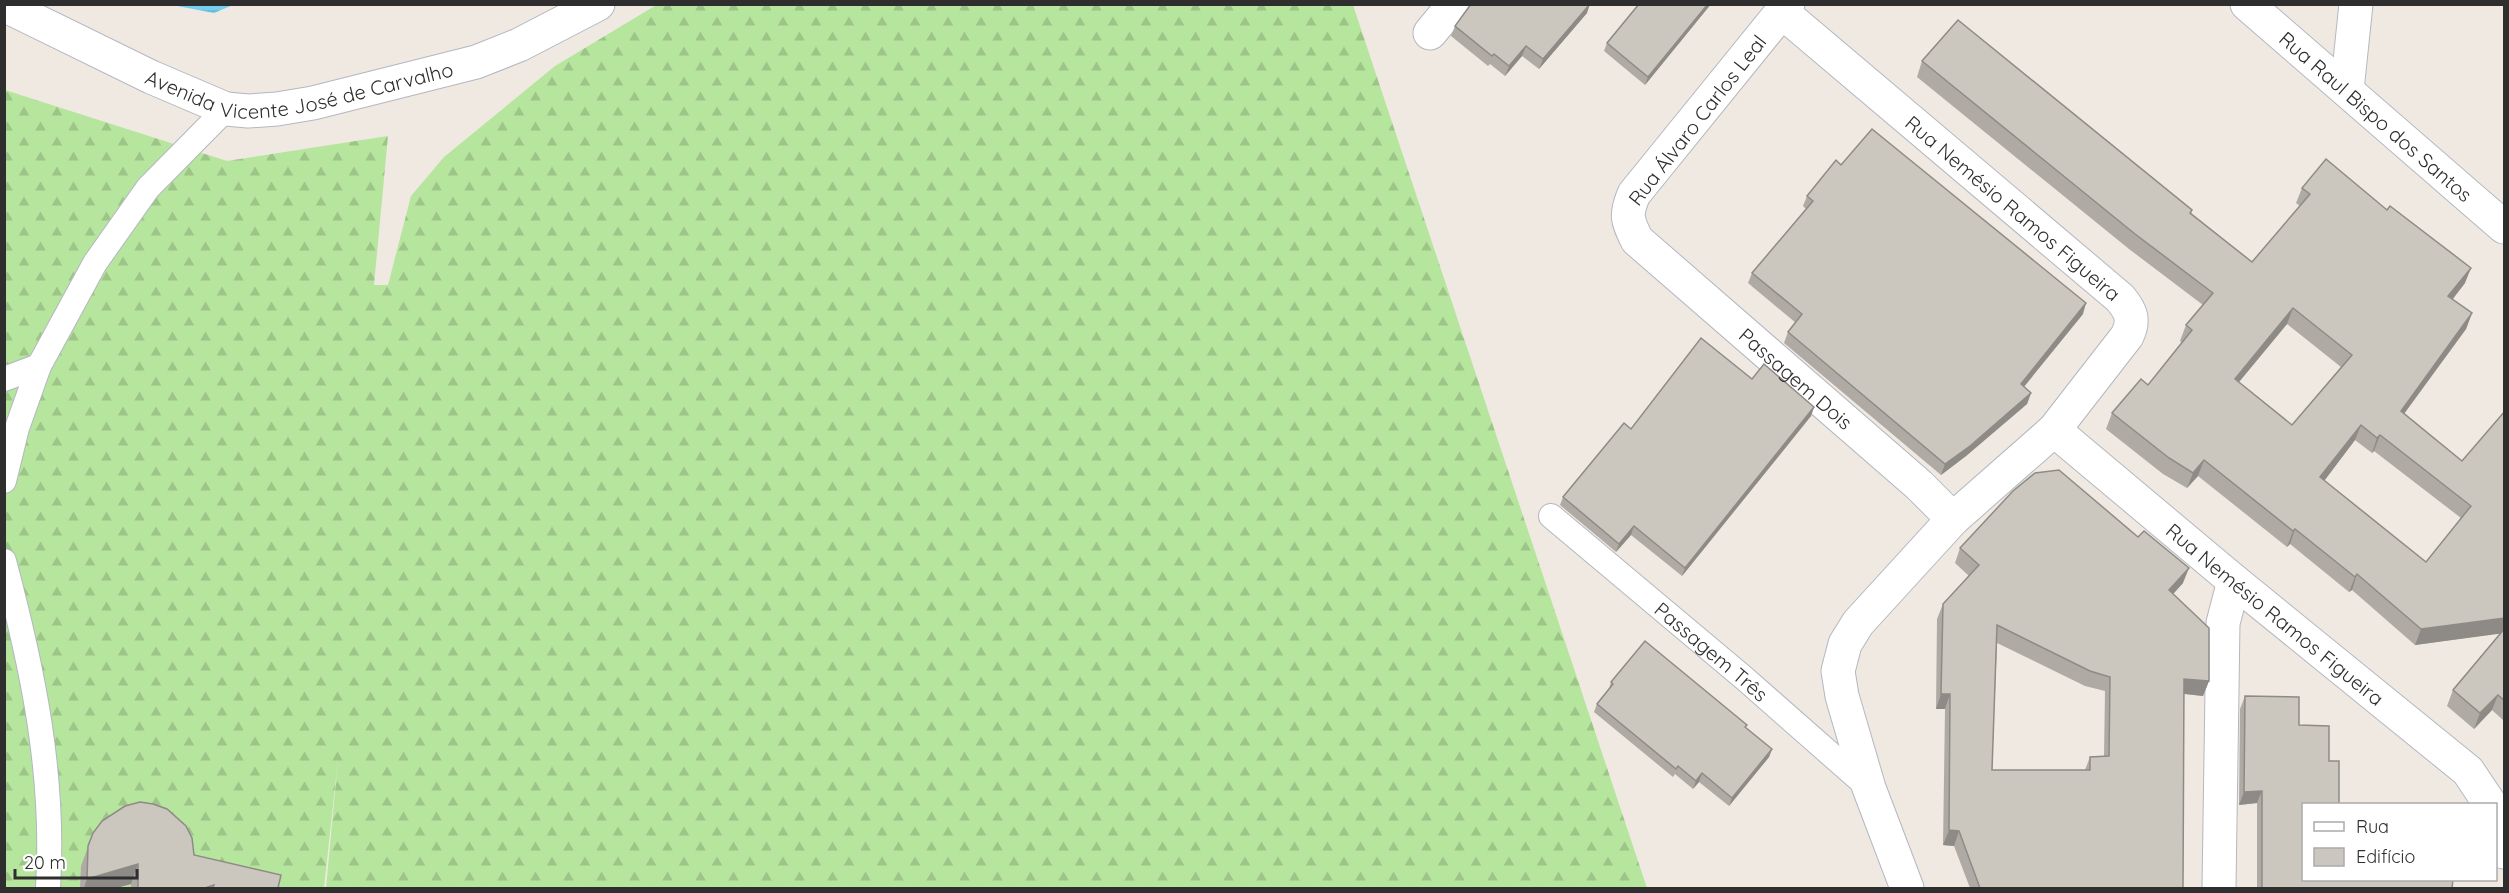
<svg xmlns="http://www.w3.org/2000/svg" width="2509" height="893" font-family="Quicksand,sans-serif">
  <style>
    .forest { fill: url(#forest-firs) }
    .water { fill: url(#water-rules) }
    .lines { fill: none; stroke-linecap: round; stroke-linejoin: round }
    .service-casing { stroke: #b4b7c1; stroke-width: 26 }
    .minor-casing { stroke: #b4b7c1; stroke-width: 35 }
    .service { stroke: #fff; stroke-width: 24 }
    .minor { stroke: #fff; stroke-width: 33 }
    .wall { fill: #afaba4; fill-rule: evenodd }
    .shaded-wall { fill: #8e8b86 }
    .building { fill: #cbc7bf; stroke: #8e8b86; stroke-width: 1.5; fill-rule: evenodd }
    .labels { text-anchor: middle; dominant-baseline: central; stroke-width: 4.5; stroke-linejoin: round; paint-order: stroke }
    .street-label { font-size: 20px; fill: #2e2e2e; stroke: #fff }
  </style>
  <defs>
    <pattern id="forest-firs" width="22" height="20" patternUnits="userSpaceOnUse" patternTransform="scale(1.5)"><rect width="22" height="20" fill="#b6e59e"/><path d="M5 1l3.5 6h-7zM16 11l3.5 6h-7z" fill="#9dc588"/></pattern>
    <pattern id="water-rules" width="6" height="5" patternUnits="userSpaceOnUse" patternTransform="scale(1.5)"><rect width="6" height="5" fill="#75cff0"/><path d="M0 2.5h6" fill="none" stroke="#66b2ce"/></pattern>
  </defs>
  <rect width="100%" height="100%" fill="#efe9e1"/>
  <polygon class="forest" points="658,4 1353,5 1647,888 326,888 338,759 324,888 5,888 5,90 227,161 388,136 374,285 388,285 411,196 444,157 555,66"/>
  <polygon class="water" points="172,5 233,5 214,13"/>
  <g class="lines">
    <g class="service-casing">
      <g id="service">
        <polyline points="4,379 39,366"/>
        <polyline points="4,481 17,428 39,366 95,263 148,188 226,109"/>
        <path id="s1" d="M1551 516 1744 678 1869 788"/>
        <path d="M4 561C33 670 55 775 48 888"/>
      </g>
    </g>
    <g class="minor-casing">
      <g id="minor">
        <path id="s2" d="M1788 4 1634 194C1625 215 1627 220 1637 240L1919 485 1953 519"/>
        <path id="s3" d="M2247 4 2504 227"/>
        <path id="s4" d="M4 5 151 77 226 109 248 111 277 109 313 103 476 62 519 45 598 4"/>
        <path id="s5" d="M1782 12 2120 298C2131 311 2135 320 2127 336L2054 430"/>
        <polyline points="1430,33 1454,4"/>
        <polyline points="2347,90 2356,4"/>
        <polyline points="2496,820 2504,852"/>
        <path id="s6" d="M1907 888 1869 788 1842 696 1838 671 1845 644 1858 623 1953 519 2054 430 2234 581 2468 771 2490 804"/>
        <polyline points="2219,888 2223,623 2234,581"/>
      </g>
    </g>
    <use href="#service" class="service"/>
    <use href="#minor" class="minor"/>
  </g>
  <g class="wall">
    <polygon points="1639,4 1711,4 1645,85 1604,51 1607,43"/>
    <polygon points="1587,13 1539,69 1522,56 1505,76 1490,64 1488,66 1451,36 1455,26"/>
    <path d="M1922 61 2192 210 2191 213 2252 262 2300 206 2296 203 2302 188 2465 283 2452 299 2472 313 2466 329 2404 414 2462 461 2505 411V722L2492 710 2474 729 2447 706 2453 690 2500 633 2415 645 2352 590 2349 592 2290 544 2287 547 2198 476 2187 488 2163 474 2106 429 2112 413 2148 385 2182 343 2180 341 2186 325 2203 305 2129 249 1917 77ZM2287 324 2341 367 2292 425 2239 382ZM2355 440 2372 453 2374 451 2461 518 2426 562 2324 481Z"/>
    <polygon points="1841,165 2083,314 2024,387 2031,393 2027,404 1966,456 1941,475 1784,343 1788,332 1796,323 1748,283 1752,273 1806,209 1803,206 1807,196"/>
    <polygon points="1752,379 1814,407 1811,416 1682,576 1631,535 1616,552 1560,505 1563,497 1631,429"/>
    <path d="M1960 548 2183 583 2173 594 2209 681 2203 696 2184 694 2183 888H1970L1954 846 1943 845 1945 709H1936L1937 619 1943 604 1969 576 1955 563ZM1997 643 2085 686 2105 691 2104 756 2090 757 2085 770H1992Z"/>
    <polygon points="1611,682 1746,728 1772,749 1769,757 1729,806 1699,782 1693,789 1675,774 1673,777 1594,712 1597,704 1609,689"/>
    <polygon points="2245,696 2299,725 2304,879 2452,888 2257,888 2257,803 2239,805 2240,709"/>
    <polygon points="93,833 194,855 278,888 131,888 131,884 116,888 80,888 81,866"/>
  </g>
  <g class="shaded-wall">
    <polygon points="1590,4 1587,13 1539,69 1543,59"/>
    <polygon points="1708,4 1711,4 1645,85 1648,77"/>
    <polygon points="1526,46 1522,56 1505,76 1509,66"/>
    <polygon points="2471,268 2465,283 2443,312 2448,296"/>
    <polygon points="2086,303 2083,314 2017,395 2021,384"/>
    <polygon points="2293,308 2287,324 2229,394 2235,379"/>
    <polygon points="2472,313 2466,329 2395,426 2401,411"/>
    <polygon points="2031,393 2027,404 1966,456 1941,475 1945,464"/>
    <polygon points="1814,407 1811,416 1682,576 1685,568"/>
    <polygon points="2361,425 2355,440 2315,493 2320,477"/>
    <polygon points="2380,435 2374,451 2372,453 2377,438"/>
    <polygon points="2204,460 2198,476 2187,488 2193,473"/>
    <polygon points="1634,526 1631,535 1616,552 1619,544"/>
    <polygon points="2295,529 2290,544 2287,547 2293,531"/>
    <polygon points="2189,568 2183,583 2163,605 2169,590"/>
    <polygon points="2357,574 2352,590 2349,592 2355,577"/>
    <polygon points="2505,618 2505,633 2415,645 2421,629"/>
    <polygon points="2184,679 2209,681 2203,696 2178,693"/>
    <polygon points="1941,694 1950,694 1945,709 1936,709"/>
    <polygon points="2498,695 2492,710 2474,729 2480,713"/>
    <polygon points="1772,749 1769,757 1729,806 1732,798"/>
    <polygon points="1702,773 1699,782 1693,789 1696,781"/>
    <polygon points="2262,791 2257,803 2239,805 2244,792"/>
    <polygon points="1949,830 1959,831 1954,846 1943,845"/>
    <polygon points="138,864 131,884 116,888 84,888 87,879"/>
  </g>
  <g class="building">
    <polygon points="1471,4 1590,4 1543,59 1526,46 1509,66 1494,54 1492,56 1455,26"/>
    <polygon points="1639,4 1708,4 1648,77 1607,43"/>
    <path d="M1958 20 2192 210 2190 213 2252 262 2310 194 2302 188 2326 159 2387 210 2390 206 2471 268 2448 296 2472 313 2401 411 2462 461 2505 411V618L2421 629 2357 574 2355 577 2295 529 2293 531 2204 460 2193 473 2169 458 2112 413 2141 379 2148 385 2192 330 2186 325 2213 293 2135 234 1922 61ZM2293 308 2352 355 2292 425 2235 379ZM2361 425 2377 438 2380 435 2471 506 2426 562 2320 477Z"/>
    <polygon points="1872,129 2086,303 2021,384 2031,393 1970,446 1945,464 1788,332 1802,314 1752,273 1813,201 1807,196 1836,160 1841,165"/>
    <polygon points="1701,338 1752,379 1764,364 1814,407 1685,568 1634,526 1619,544 1563,497 1624,423 1631,429"/>
    <path d="M2059 470 2138 537 2144 531 2189 568 2169 590 2209 628V681L2184 679 2183 888H1980L1959 831 1949 830 1950 694H1941L1943 604 1979 565 1960 548 2013 491 2035 473ZM1997 625 2090 671 2110 677 2109 756 2090 757V770H1992Z"/>
    <polygon points="2505,628 2505,701 2498,695 2480,713 2453,690"/>
    <polygon points="1645,641 1747,725 1745,727 1772,749 1732,798 1702,773 1696,781 1678,766 1676,769 1597,704 1613,684 1611,682"/>
    <polygon points="2245,696 2299,697 2299,725 2329,726 2329,761 2339,761 2339,804 2304,804 2304,879 2453,879 2452,888 2262,888 2262,791 2244,792"/>
    <polygon points="140,802 153,804 167,809 186,826 192,838 194,855 281,875 278,888 213,888 214,885 205,888 138,888 138,864 87,879 88,846 93,833 102,821 125,806"/>
  </g>
  <g class="labels">
    <g class="street-label">
      <text stroke="none"><textPath href="#s4" startOffset="318">Avenida Vicente José de Carvalho</textPath></text>
      <text stroke="none"><textPath href="#s3" startOffset="171">Rua Raul Bispo dos Santos</textPath></text>
      <text transform="translate(1697 120) rotate(-52)">Rua Álvaro Carlos Leal</text>
      <text stroke="none"><textPath href="#s5" startOffset="303">Rua Nemésio Ramos Figueira</textPath></text>
      <text stroke="none"><textPath href="#s2" startOffset="504">Passagem Dois</textPath></text>
      <text stroke="none"><textPath href="#s6" startOffset="844">Rua Nemésio Ramos Figueira</textPath></text>
      <text stroke="none"><textPath href="#s1" startOffset="210">Passagem Três</textPath></text>
    </g>
  </g>
  <rect width="2509" height="893" fill="none" stroke="#2e2e2e" stroke-width="12"/>
  <rect x="2302" y="803" width="195" height="78" fill="#ffffff" stroke="#ababab" stroke-width="1.5"/>
  <rect x="2314" y="822" width="30" height="9" fill="#ffffff" stroke="#ababab" stroke-width="1.5"/>
  <text x="2356" y="833" font-size="18" fill="#2e2e2e">Rua</text>
  <rect x="2314" y="848" width="30" height="18" fill="#cbc7bf" stroke="#ababab" stroke-width="1.5"/>
  <text x="2356" y="863" font-size="18" fill="#2e2e2e">Edifício</text>
  <path d="M15 869v9h122v-9" fill="none" stroke="#2e2e2e" stroke-width="3"/>
  <text x="24" y="869" font-size="18" fill="#2e2e2e" stroke="#ffffff" stroke-width="4.5" paint-order="stroke">20 m</text>
</svg>
